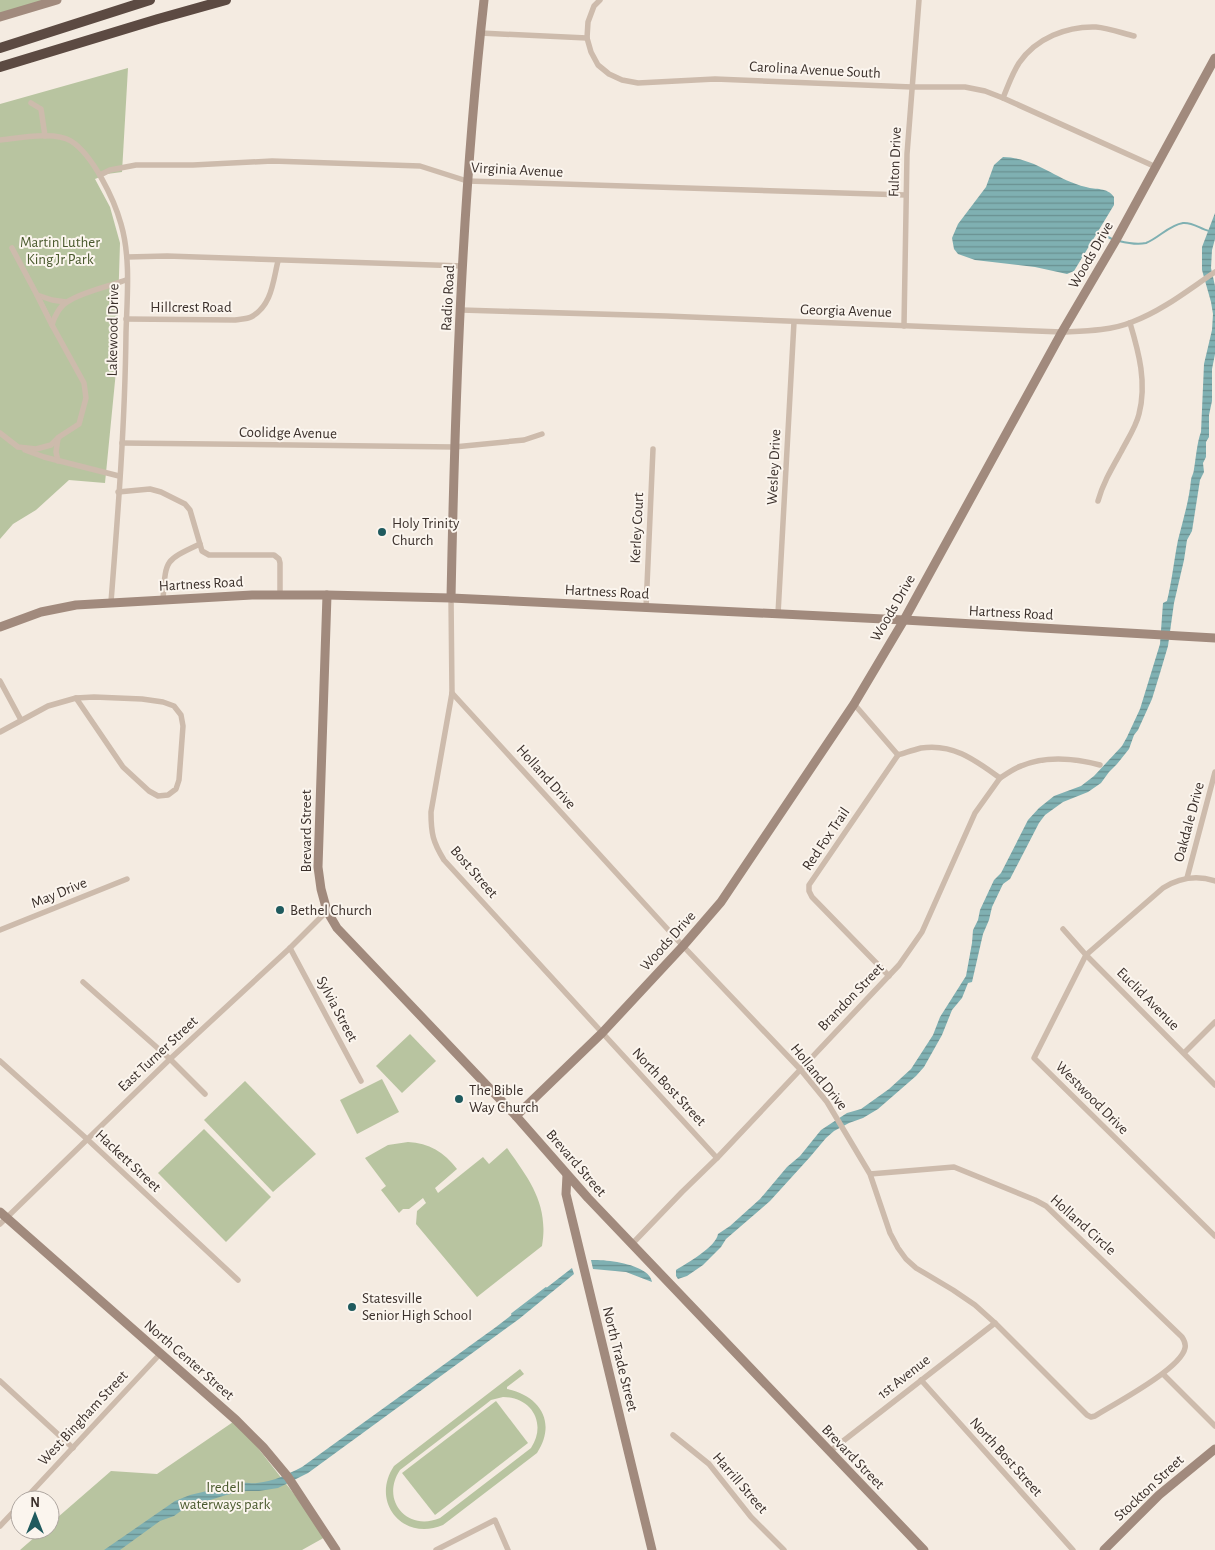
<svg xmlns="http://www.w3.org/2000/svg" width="1215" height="1550" font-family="'Alegreya Sans',sans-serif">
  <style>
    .park { fill: #b8c4a0; fill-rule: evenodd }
    .water { fill: url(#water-rules) }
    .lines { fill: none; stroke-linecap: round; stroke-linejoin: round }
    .stream { stroke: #7fb0b2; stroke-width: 2 }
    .street { stroke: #cdbbac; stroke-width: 5.5 }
    .secondary { stroke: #a18a7d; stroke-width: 9 }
    .highway { stroke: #5c4a42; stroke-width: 10 }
    .poi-dot { fill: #1f5a5e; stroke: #fbf5ee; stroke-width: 2 }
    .labels { text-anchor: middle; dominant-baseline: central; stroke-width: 4; stroke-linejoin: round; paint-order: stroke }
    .street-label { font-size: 15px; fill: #3b302b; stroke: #fbf5ee }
    .park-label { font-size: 15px; fill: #4a5a2e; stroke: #fbf5ee }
    .poi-label { font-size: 15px; fill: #3b302b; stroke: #fbf5ee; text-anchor: start }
  </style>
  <defs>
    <pattern id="water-rules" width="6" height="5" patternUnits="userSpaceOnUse" patternTransform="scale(1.25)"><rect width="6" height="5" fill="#7fb0b2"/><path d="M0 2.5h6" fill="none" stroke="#699091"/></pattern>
  </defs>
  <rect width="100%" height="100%" fill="#f4ebe1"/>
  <g class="park">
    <polygon points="0,0 50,0 0,16"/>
    <polygon points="128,68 122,172 107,174 95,179 110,207 120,243 116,371 105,483 69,480 36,510 13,524 0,539 0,104"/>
    <polygon points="410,1034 436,1061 402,1093 376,1066"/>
    <polygon points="382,1079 399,1112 357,1134 340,1100"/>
    <polygon points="245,1081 316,1154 273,1192 204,1120"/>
    <polygon points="204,1129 271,1197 226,1242 158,1173"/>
    <path d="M408 1142C429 1143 444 1152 457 1169L435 1188 438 1193 483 1157 489 1164 507 1148C530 1180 549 1205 542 1246L477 1297 416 1224 417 1211 426 1203 423 1198 409 1209H403L399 1213 381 1190 386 1186 365 1158 388 1145Z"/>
    <path d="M520 1369 524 1374 507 1387V1389C540 1396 557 1422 537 1453L443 1525C403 1542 370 1502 394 1466ZM503 1397C532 1397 547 1424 531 1448L440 1518C407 1532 380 1500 400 1470L486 1404 491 1400Z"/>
    <polygon points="496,1401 528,1443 435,1515 402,1473"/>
    <polygon points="236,1420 327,1536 302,1550 20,1550 43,1530 50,1530 50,1524 111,1471 157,1474"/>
  </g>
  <g class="water">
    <path d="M1003 157C1037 158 1054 179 1086 187 1096 190 1107 187 1114 197V205L1074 271 1067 274 1035 267 975 260 958 254 954 249 952 238 958 224 986 187 994 165Z"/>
    <path d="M1215 213V239L1212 250 1211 268 1215 286V354L1212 369V401L1209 415V437L1206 442V457L1203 463 1204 472 1200 480 1192 531 1187 540 1184 560 1174 603 1168 646 1160 673 1152 699 1138 730 1134 735 1129 749 1117 764 1109 772 1101 783 1088 792 1063 802 1045 815 1039 823 1010 879 1003 884 992 907 989 920 983 934 972 982 968 983 962 998 952 1010 942 1035 924 1067 916 1076 878 1109 863 1118 849 1123 834 1131 826 1138 810 1157 770 1201 726 1239 721 1247 703 1265 687 1276 678 1279 676 1276V1270C687 1263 716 1247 718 1234L730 1226 760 1199 787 1167 800 1156 821 1130 847 1113 861 1109 889 1089 911 1069 933 1035 940 1017 966 976 972 943 973 930 978 920 980 910 994 880 1001 873 1028 820 1039 808 1054 796 1081 786 1094 776 1122 746 1127 737 1140 709 1160 644 1163 603 1167 601C1172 581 1174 560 1178 540 1183 520 1189 501 1191 480 1191 477 1194 473 1194 469 1196 458 1197 442 1201 432L1204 364 1212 330 1213 314 1211 302 1202 270V247Z"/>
    <path d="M591 1260C606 1259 649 1264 652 1282L626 1272 593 1269Z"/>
    <path d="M572 1268 574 1274 519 1319 308 1473 278 1488 259 1491H246L226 1495 185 1508 174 1516 160 1521 120 1550H104L175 1501 190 1495 241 1483C247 1482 251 1484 257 1483 275 1481 286 1475 302 1467L496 1327Z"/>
  </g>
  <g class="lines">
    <g class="stream">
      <polyline points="1096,231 1112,239"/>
      <path d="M1119 241C1127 243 1137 245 1146 243 1159 238 1169 225 1183 223 1193 222 1200 229 1209 231"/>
      <polyline points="512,1314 546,1288"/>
    </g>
    <g class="street">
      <polyline points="600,0 594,6 588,22 587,38 591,52 598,65 609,74 622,80 638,83 715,79 912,87 965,87 985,91 1003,98 1156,167"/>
      <polyline points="480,33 587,38"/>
      <path d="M1003 98C1008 86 1012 74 1019 63 1036 38 1067 26 1096 27 1108 28 1122 33 1134 36"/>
      <polyline points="31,103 41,109 45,136"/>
      <path d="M0 140C19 138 55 131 71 141 93 155 114 199 121 224 131 258 127 298 126 333 125 423 118 513 111 602"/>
      <polyline points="100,175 110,170 136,165 193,165 272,161 420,166 467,181 906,195"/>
      <polyline points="12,248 37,295 52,300 66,302"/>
      <polyline points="127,257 167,256 463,266"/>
      <polyline points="37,295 52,325"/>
      <path d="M461 310 666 316 1062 332C1085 331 1110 331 1132 322 1162 311 1188 290 1215 272"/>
      <path d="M126 319 235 320C240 319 247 319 251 317 272 306 273 281 278 261"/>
      <polyline points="904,326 907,154 919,0"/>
      <path d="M0 433 18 447 36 449 51 445 59 437 79 424 86 398 84 383 52 325C54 317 60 306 67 302 81 292 110 286 126 280"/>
      <polyline points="58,438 56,452 58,461"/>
      <polyline points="122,443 454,447 524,440 542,434"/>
      <polyline points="25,450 44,457 119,476"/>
      <polyline points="118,492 150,489 161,492 185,504 190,510 202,551 209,555 274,555 279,559 280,563 280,595"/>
      <path d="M1098 501C1103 483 1112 468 1121 452 1127 440 1136 427 1139 414 1147 383 1139 353 1130 323"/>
      <path d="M451 598 452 693 431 812C431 834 433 842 444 860L717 1158"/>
      <path d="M163 599C166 559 164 561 200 544"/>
      <polyline points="646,608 653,449"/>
      <polyline points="778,614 794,322"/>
      <polyline points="0,681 21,720"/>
      <path d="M452 693 683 946 800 1069 827 1102 870 1174 890 1233 898 1248 906 1259 916 1268 953 1290 975 1305 995 1323 1087 1415 1091 1417 1095 1416C1114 1404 1181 1369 1185 1348 1186 1344 1184 1340 1182 1337L1046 1206 1035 1200 954 1167 870 1174"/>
      <polygon points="94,697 142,699 163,702 174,706 181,715 183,726 179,780 176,789 168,795 158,796 149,791 123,767 76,698"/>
      <path d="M854 704 898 755C905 753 913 750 921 748 953 743 975 760 1000 778 1007 774 1014 768 1021 766 1047 755 1074 758 1100 765"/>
      <polyline points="0,732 48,706 76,698"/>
      <polyline points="1187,878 1215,772"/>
      <path d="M1215 881C1197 875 1179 878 1163 888L1086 955 1034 1058 1215 1236"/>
      <polyline points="1063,929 1086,955 1215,1085"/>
      <polyline points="0,930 127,879"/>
      <polyline points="290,948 361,1081"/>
      <polyline points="889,976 812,897 809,891 809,885 898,755"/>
      <polyline points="83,982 170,1059 205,1094"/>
      <polyline points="1184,1053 1215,1022"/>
      <polyline points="0,1061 87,1139 238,1280"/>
      <polyline points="0,1224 170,1059 290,948 327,911"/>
      <polyline points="632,1244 682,1192 717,1158 899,965 922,932 975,813 1000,778"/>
      <polyline points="1163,1374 1215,1426"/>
      <polyline points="921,1380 1073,1550"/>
      <polyline points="0,1381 73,1448"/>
      <polyline points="673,1435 709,1464 751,1517 784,1550"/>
      <polyline points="829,1452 995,1323"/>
      <polyline points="24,1500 160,1354"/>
      <polyline points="0,1526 20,1505"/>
      <polyline points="436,1550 495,1520 508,1550"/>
    </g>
    <g class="secondary">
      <polyline points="0,17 57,0"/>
      <polyline points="327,595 318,867 321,889 327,911 337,928 516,1116 588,1198 924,1550"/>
      <path d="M451 598C455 398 462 198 484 0"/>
      <polyline points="0,627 41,612 76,605 252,595 327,595 451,598 904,620 1215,638"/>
      <polyline points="516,1116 602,1033 683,946 721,902 854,704 904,620 1062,332 1116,240 1215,58"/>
      <polyline points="567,1175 566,1194 652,1550"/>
      <polyline points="0,1212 236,1420 263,1447 288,1477 336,1550"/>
      <polyline points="1104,1550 1159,1495 1215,1449"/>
    </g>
    <g class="highway">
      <polyline points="0,48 150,0"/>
      <polyline points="0,67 158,19 226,0"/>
    </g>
  </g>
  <g class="poi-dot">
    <circle cx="382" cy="532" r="5"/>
    <circle cx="280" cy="910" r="5"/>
    <circle cx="459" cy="1099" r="5"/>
    <circle cx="352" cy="1307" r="5"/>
  </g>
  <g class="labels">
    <g class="street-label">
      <text transform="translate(815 70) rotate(3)">Carolina Avenue South</text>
      <text transform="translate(895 162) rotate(-88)">Fulton Drive</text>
      <text transform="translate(517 170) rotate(3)">Virginia Avenue</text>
      <text transform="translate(1091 255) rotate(-60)">Woods Drive</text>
      <text transform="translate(448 298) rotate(-87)">Radio Road</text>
      <text x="191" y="307">Hillcrest Road</text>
      <text transform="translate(846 311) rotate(2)">Georgia Avenue</text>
      <text transform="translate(113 330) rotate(-89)">Lakewood Drive</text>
      <text transform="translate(288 433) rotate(1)">Coolidge Avenue</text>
      <text transform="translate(774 467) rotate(-87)">Wesley Drive</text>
      <text transform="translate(637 528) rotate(-87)">Kerley Court</text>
      <text transform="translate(201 584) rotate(-3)">Hartness Road</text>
      <text transform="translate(607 592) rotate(3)">Hartness Road</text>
      <text transform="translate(893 608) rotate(-60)">Woods Drive</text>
      <text transform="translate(1011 613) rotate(3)">Hartness Road</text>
      <text transform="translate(546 777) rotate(48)">Holland Drive</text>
      <text transform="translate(1189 822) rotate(-75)">Oakdale Drive</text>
      <text transform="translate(306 831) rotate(-90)">Brevard Street</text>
      <text transform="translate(826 839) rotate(-56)">Red Fox Trail</text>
      <text transform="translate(474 872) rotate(49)">Bost Street</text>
      <text transform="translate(59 893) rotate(-22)">May Drive</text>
      <text transform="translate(668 941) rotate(-48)">Woods Drive</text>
      <text transform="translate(851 997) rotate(-46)">Brandon Street</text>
      <text transform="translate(1148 999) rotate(45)">Euclid Avenue</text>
      <text transform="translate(337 1009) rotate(62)">Sylvia Street</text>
      <text transform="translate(158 1054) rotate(-43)">East Turner Street</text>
      <text transform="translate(819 1077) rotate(51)">Holland Drive</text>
      <text transform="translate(669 1087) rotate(47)">North Bost Street</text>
      <text transform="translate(1092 1098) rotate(45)">Westwood Drive</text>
      <text transform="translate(128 1161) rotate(43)">Hackett Street</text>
      <text transform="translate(576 1163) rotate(49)">Brevard Street</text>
      <text transform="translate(1083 1225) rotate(42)">Holland Circle</text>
      <text transform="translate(620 1359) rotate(76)">North Trade Street</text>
      <text transform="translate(189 1360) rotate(41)">North Center Street</text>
      <text transform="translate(904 1377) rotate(-38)">1st Avenue</text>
      <text transform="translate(83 1418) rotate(-47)">West Bingham Street</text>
      <text transform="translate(853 1457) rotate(46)">Brevard Street</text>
      <text transform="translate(1006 1457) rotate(48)">North Bost Street</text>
      <text transform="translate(740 1483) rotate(49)">Harrill Street</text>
      <text transform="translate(1149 1488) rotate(-43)">Stockton Street</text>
    </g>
    <g class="park-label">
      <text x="60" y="242">Martin Luther<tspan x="60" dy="17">King Jr Park</tspan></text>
      <text x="225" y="1487">Iredell<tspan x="225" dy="17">waterways park</tspan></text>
    </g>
    <g class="poi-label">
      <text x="392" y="523">Holy Trinity<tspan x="392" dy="17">Church</tspan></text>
      <text x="290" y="910">Bethel Church</text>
      <text x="469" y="1090">The Bible<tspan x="469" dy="17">Way Church</tspan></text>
      <text x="362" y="1298">Statesville<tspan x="362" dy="17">Senior High School</tspan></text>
    </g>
  </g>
  <g transform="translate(35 1515)"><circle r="24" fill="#fbf5ee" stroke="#aea6a0"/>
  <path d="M0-4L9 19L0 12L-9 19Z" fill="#1f5a5e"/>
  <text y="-8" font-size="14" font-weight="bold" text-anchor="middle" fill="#3b302b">N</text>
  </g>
</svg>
